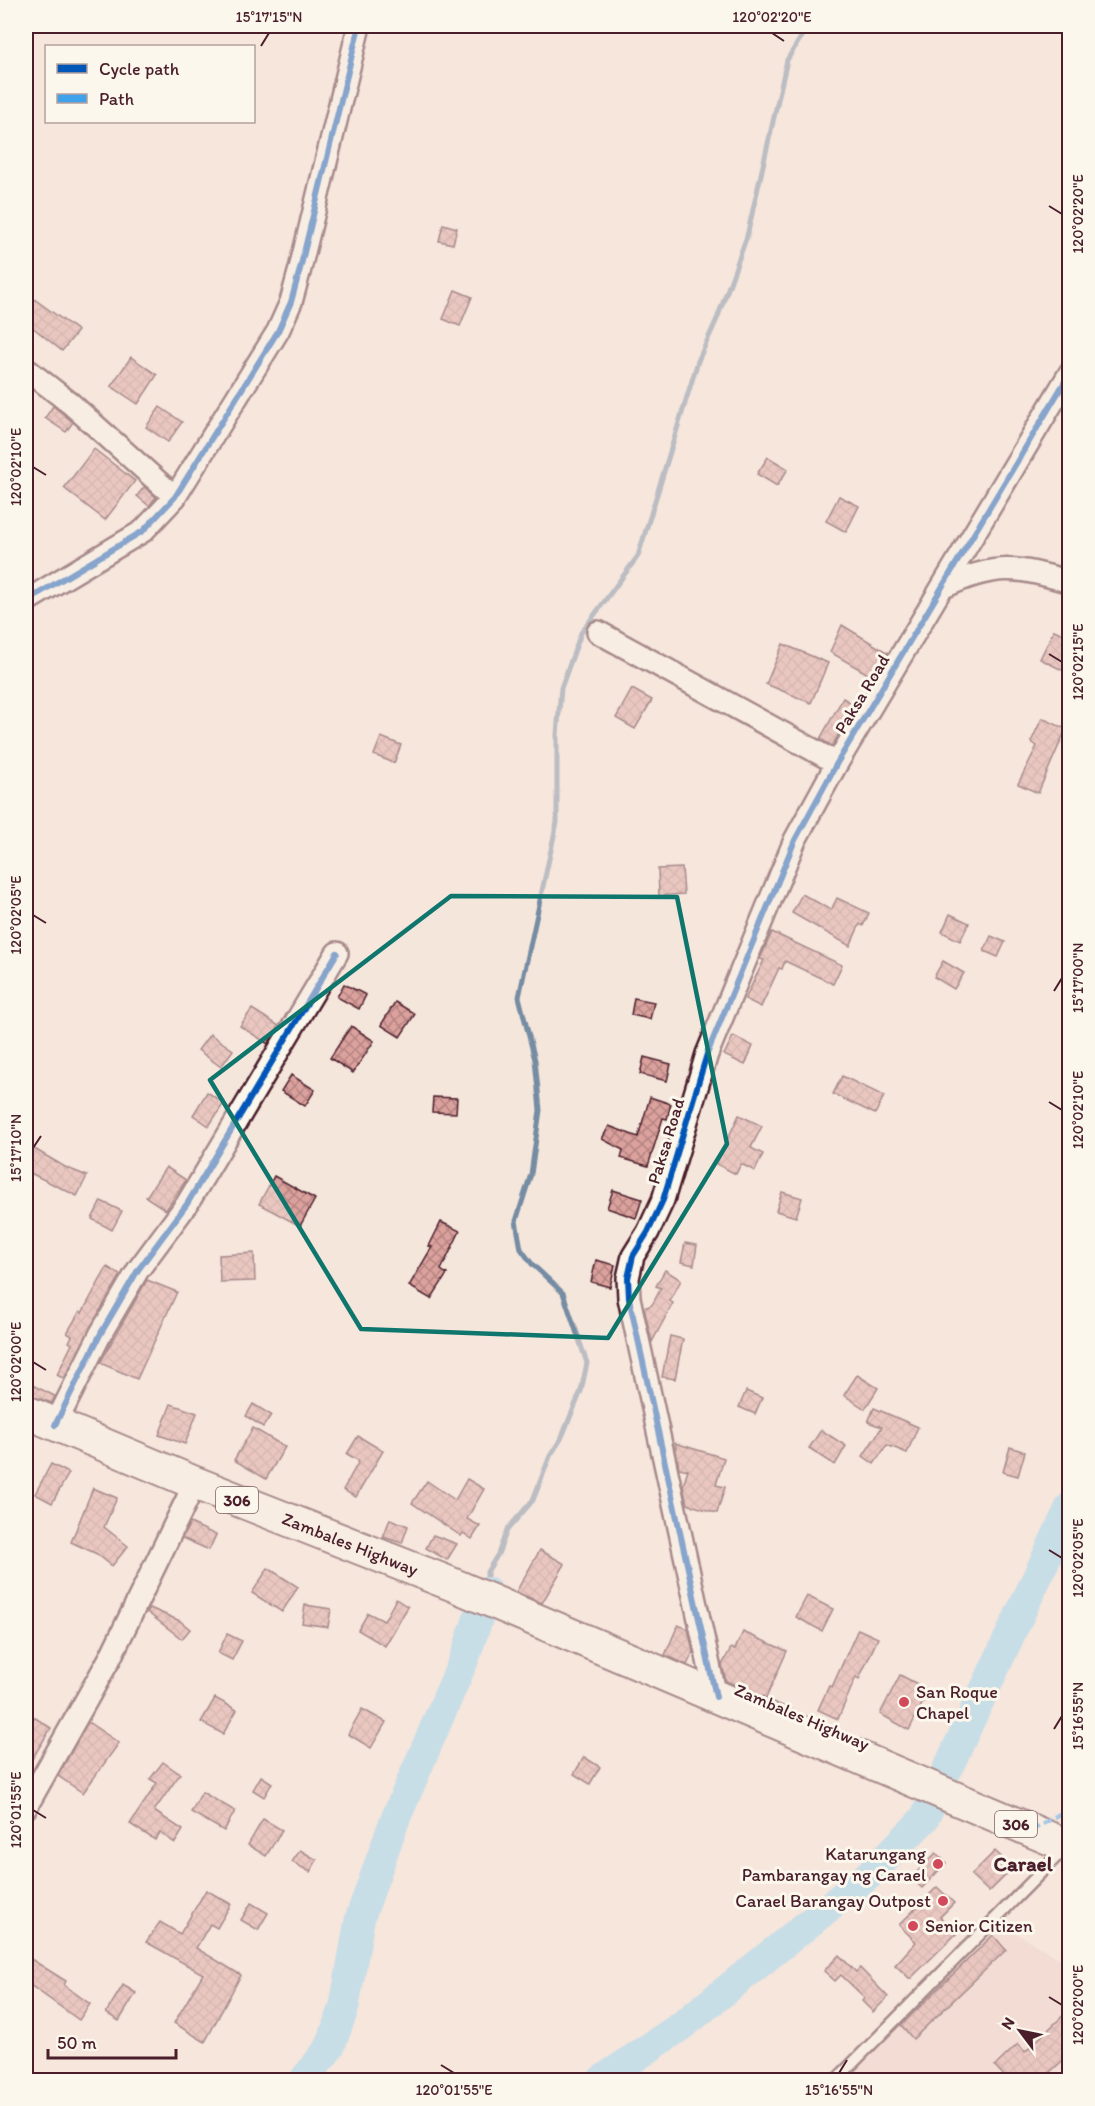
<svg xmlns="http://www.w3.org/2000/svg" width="1095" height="2106" font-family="Itim,sans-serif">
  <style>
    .built { fill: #edd1c9 }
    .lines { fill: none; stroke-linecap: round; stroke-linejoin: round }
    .stream { stroke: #758ca3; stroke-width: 5 }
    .river { stroke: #91d4f3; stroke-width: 30 }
    .building { fill: url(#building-cross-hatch); stroke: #4a1f2b; stroke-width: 1.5 }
    .lane-casing { stroke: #4a1f2b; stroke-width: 15 }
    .street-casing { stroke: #4a1f2b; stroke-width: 26 }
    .primary-casing { stroke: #4a1f2b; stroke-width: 36 }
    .lane { stroke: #fbf7ec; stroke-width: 10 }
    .street { stroke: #fbf7ec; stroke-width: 21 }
    .primary { stroke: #fbf7ec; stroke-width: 32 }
    .quiet { stroke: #40a2eb; stroke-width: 4.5; stroke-dasharray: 9 4.5; stroke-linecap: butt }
    .cycleway-casing { stroke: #fbf7ec; stroke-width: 10 }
    .cycleway { stroke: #0057b8; stroke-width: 6 }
    .marked { fill: none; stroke: #0f766e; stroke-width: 4.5; stroke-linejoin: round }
    .ticks { fill: none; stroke: #4a1f2b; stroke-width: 2 }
    .poi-dot { fill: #d1495b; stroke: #fbf7ec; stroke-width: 2 }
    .labels { text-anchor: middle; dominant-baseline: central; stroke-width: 6; stroke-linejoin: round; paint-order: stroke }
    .shield { fill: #fbf7ec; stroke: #7f6065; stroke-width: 1.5 }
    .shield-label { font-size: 16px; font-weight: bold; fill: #4a1f2b }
    .street-label { font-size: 18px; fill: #4a1f2b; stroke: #fbf7ec }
    .poi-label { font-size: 18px; fill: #4a1f2b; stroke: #fbf7ec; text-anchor: start }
    .quarter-label { font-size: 21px; font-weight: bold; fill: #4a1f2b; stroke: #fbf7ec }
    .neatline { fill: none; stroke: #4a1f2b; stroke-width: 2 }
    .ticks-label { font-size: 15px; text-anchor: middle; fill: #4a1f2b }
  </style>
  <defs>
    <pattern id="building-cross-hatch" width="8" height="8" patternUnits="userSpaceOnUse" patternTransform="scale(1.5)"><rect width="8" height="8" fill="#dba19d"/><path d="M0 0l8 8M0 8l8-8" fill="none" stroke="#b48380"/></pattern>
  </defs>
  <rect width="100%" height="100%" fill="#f5e6dc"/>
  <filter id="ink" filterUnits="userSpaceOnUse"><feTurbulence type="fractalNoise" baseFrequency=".0167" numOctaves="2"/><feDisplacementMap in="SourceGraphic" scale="12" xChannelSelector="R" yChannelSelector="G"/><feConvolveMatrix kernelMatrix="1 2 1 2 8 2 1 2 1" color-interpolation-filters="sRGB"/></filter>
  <g filter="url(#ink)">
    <polygon class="built" points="1000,1924 1069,1964 1069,2064 1053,2080 840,2080"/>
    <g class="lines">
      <polyline class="stream" points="487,1587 487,1572 498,1554 507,1530 533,1500 550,1456 561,1439 581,1391 587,1363 563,1293 532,1264 521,1249 516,1221 531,1174 540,1110 535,1060 519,997 557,822 557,735 561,688 581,633 638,556 698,361 717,319 747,236 787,60 808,26"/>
      <g class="river">
        <polyline points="304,2080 330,2047 344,2008 360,1918 394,1822 465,1657 487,1592"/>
        <polyline points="602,2080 684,2024 870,1874 924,1819 1070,1507"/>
      </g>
    </g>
    <g class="building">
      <polygon points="443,224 457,228 453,244 439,241"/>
      <polygon points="455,290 472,297 460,326 443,319"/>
      <polygon points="26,293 78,331 62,351 26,322"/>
      <polygon points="131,357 157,375 138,404 111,386"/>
      <polygon points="53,406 73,422 66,432 45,418"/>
      <polygon points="160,407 182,422 168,442 146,427"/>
      <polygon points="94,449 135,481 105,520 64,488"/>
      <polygon points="768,457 788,469 777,486 757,474"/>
      <polygon points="144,487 156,497 149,506 137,496"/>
      <polygon points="839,496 859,506 846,532 826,521"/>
      <polygon points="842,625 888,653 873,677 830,652"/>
      <polygon points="1054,630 1070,637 1070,674 1040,659"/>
      <polygon points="783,644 828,663 811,703 766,684"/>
      <polygon points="632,689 652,700 635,729 616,718"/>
      <polygon points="843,698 856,706 832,746 820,739"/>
      <polygon points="1042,718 1066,729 1038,793 1018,784 1037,746 1031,742"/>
      <polygon points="381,737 401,745 394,763 374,755"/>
      <polygon points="682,868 684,894 659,896 658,869"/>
      <polygon points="802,894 831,910 837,898 869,913 863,926 860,924 850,946 792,913"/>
      <polygon points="950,914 969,923 960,941 942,932"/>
      <polygon points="772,932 842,965 833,984 785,961 782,969 779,968 761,1007 745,999 764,960 760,959"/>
      <polygon points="991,936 1005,942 998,957 984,951"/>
      <polygon points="943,961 964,973 954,989 934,977"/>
      <polygon points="344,984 366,995 359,1009 337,997"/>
      <polygon points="634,998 654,1002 650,1019 631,1015"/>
      <polygon points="395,1002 415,1014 400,1037 381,1025"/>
      <polygon points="252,1009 279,1026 268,1044 240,1026"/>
      <polygon points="351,1026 374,1041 353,1073 330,1058"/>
      <polygon points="210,1034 233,1050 221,1067 198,1050"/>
      <polygon points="733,1036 753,1046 745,1065 724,1055"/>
      <polygon points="644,1057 671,1064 667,1081 640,1074"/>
      <polygon points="291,1075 315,1090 305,1106 281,1091"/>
      <polygon points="842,1076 884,1096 875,1114 833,1094"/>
      <polygon points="207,1092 224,1103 209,1126 193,1115"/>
      <polygon points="433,1097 457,1098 456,1113 432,1112"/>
      <polygon points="650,1097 671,1104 667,1119 663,1118 648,1166 621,1158 623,1150 602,1139 609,1126 638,1137"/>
      <polygon points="739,1115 762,1126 751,1148 763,1154 755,1171 741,1164 736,1174 716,1164"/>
      <polygon points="26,1144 65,1167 87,1176 77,1196 26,1171"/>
      <polygon points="166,1167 186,1180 166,1210 146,1197"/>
      <polygon points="274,1176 315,1199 300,1226 259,1204"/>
      <polygon points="613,1190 642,1199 636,1218 607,1208"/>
      <polygon points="782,1192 802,1198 796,1217 776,1211"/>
      <polygon points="101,1201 122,1211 112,1230 92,1219"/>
      <polygon points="441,1222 460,1231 441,1270 447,1274 431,1299 409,1286 432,1247 429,1246"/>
      <polygon points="685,1243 697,1245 694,1265 681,1262"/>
      <polygon points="254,1253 255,1281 220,1282 219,1255"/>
      <polygon points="596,1260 615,1265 610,1287 591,1282"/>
      <polygon points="107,1267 121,1275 64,1379 57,1375 72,1344 69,1342 72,1336 67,1333 80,1311 82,1313"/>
      <polygon points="665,1270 681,1280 670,1301 673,1303 652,1342 644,1308 652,1305 661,1288 656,1286"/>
      <polygon points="147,1280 177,1292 137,1379 100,1363"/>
      <polygon points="670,1336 683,1339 675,1379 662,1377"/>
      <polygon points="857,1375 878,1388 865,1409 844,1395"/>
      <polygon points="26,1382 55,1396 52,1403 26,1394"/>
      <polygon points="746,1391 762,1398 755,1414 739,1407"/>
      <polygon points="171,1404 197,1413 185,1444 159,1435"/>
      <polygon points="253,1404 271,1415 263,1427 246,1416"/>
      <polygon points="874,1408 918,1427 907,1453 887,1445 874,1464 863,1456 882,1427 868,1422"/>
      <polygon points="253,1428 285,1447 266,1479 234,1460"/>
      <polygon points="821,1430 846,1446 835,1465 809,1448"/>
      <polygon points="358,1436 383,1451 356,1497 343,1490 359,1461 347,1454"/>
      <polygon points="675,1443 724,1458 716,1485 725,1487 717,1513 687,1504 683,1486 688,1470 679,1468"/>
      <polygon points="1010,1447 1025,1452 1018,1476 1003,1472"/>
      <polygon points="51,1464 69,1473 52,1503 35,1494"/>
      <polygon points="467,1479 484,1489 467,1519 480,1526 472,1539 463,1533 461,1536 412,1503 427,1481 455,1500"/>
      <polygon points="93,1488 117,1498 104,1527 128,1546 112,1566 97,1554 71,1542"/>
      <polygon points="390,1519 408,1526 402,1543 383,1537"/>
      <polygon points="190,1523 216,1535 209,1550 182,1538"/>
      <polygon points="433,1535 457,1544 447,1560 426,1548"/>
      <polygon points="540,1550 565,1564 542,1603 516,1592"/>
      <polygon points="268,1568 298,1587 282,1612 252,1593"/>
      <polygon points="807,1596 833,1609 822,1631 796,1617"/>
      <polygon points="396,1599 408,1607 385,1646 358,1630 368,1613 384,1621"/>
      <polygon points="305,1605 331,1609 328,1627 302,1623"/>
      <polygon points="150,1608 180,1621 190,1629 182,1639 147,1612"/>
      <polygon points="678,1625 688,1629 693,1652 687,1665 665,1655"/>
      <polygon points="858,1629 878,1638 859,1679 856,1677 838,1719 818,1710 829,1686 832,1687"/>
      <polygon points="743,1632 787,1651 766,1698 726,1681 722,1665 731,1648 735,1649"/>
      <polygon points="227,1634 242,1641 232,1660 218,1653"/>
      <polygon points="900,1675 929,1690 909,1730 880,1714"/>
      <polygon points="215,1698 237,1710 223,1734 201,1722"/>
      <polygon points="362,1709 386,1722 371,1748 348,1734"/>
      <polygon points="26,1712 51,1728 26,1769"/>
      <polygon points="88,1722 119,1743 83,1793 58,1776"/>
      <polygon points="584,1757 600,1767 590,1784 574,1774"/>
      <polygon points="163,1762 180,1774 154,1811 183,1830 175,1843 160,1833 155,1840 130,1824 157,1783 150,1779"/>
      <polygon points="261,1776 272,1783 264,1797 253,1790"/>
      <polygon points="202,1792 235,1811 224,1831 191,1812"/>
      <polygon points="263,1819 282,1830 266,1856 248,1845"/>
      <polygon points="300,1850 317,1860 310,1872 292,1862"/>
      <polygon points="995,1851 1013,1868 989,1892 971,1875"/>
      <polygon points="936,1853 946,1863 922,1888 911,1878"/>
      <polygon points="937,1887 954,1903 940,1917 957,1933 910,1979 895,1965 916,1942 899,1925"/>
      <polygon points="206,1890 231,1904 217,1928 210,1924 196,1948 241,1975 205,2042 174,2023 203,1974 146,1942 160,1922 180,1934"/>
      <polygon points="251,1903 268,1913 258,1930 241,1920"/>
      <polygon points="993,1935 1006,1950 913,2039 901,2025"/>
      <polygon points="839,1955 856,1972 860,1968 888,1997 873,2012 862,2001 865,1998 841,1975 835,1981 824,1971"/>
      <polygon points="26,1956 66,1981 64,1985 90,2004 79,2020 26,1982"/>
      <polygon points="123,1985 136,1993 119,2021 106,2013"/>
      <polygon points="1070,2009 1070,2054 1041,2080 1008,2080 995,2066 1018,2044 1025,2052"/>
    </g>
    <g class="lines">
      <g class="lane-casing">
        <polyline id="lane" points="836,2080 1064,1849"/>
      </g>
      <g class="street-casing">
        <g id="street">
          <polyline points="26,369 70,403 175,497"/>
          <path d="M944 587C995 563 1017 566 1070 582"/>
          <polyline points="26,601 143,531 175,497 278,331 291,302 300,269 359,26"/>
          <polyline points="598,632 837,763"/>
          <polyline points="55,1425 101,1333 138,1270 187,1204 337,953"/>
          <polyline points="716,1697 629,1298 628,1278 633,1256 648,1232 663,1200 707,1054 795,840 837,763 1070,373"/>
          <polyline points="26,1807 110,1658 195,1483"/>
        </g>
      </g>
      <g class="primary-casing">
        <g id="primary">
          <path id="s1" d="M26 1412 195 1483 449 1583 1070 1847"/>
        </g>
      </g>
      <use href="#lane" class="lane"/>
      <use href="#street" class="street"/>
      <use href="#primary" class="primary"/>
      <polyline class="quiet" points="1031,1831 1070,1808"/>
      <g class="cycleway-casing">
        <g id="cycleway">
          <polyline points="26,601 143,531 175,497 278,331 291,302 300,269 359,26"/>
          <polyline points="55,1425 101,1333 138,1270 187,1204 337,953"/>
          <polyline points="716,1697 629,1298 628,1278 633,1256 648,1232 663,1200 707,1054 795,840 837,763 1070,373"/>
        </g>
      </g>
      <use href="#cycleway" class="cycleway"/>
    </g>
  </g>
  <path d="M0 0H1095V2106H0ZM451 896 677 897 727 1144 608 1338 361 1329 210 1080Z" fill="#f5e6dc" fill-opacity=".55" fill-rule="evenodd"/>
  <path class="marked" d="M451 896 677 897 727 1144 608 1338 361 1329 210 1080Z"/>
  <path class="ticks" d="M772 33 784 41M261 46 269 33M1049 206 1062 214M33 467 46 475M1049 654 1062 662M33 915 46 923M1054 991 1062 978M1049 1102 1062 1110M33 1148 41 1136M33 1362 46 1370M1049 1550 1062 1558M1054 1729 1062 1716M33 1810 46 1818M1049 1997 1062 2005M441 2065 454 2073M839 2073 847 2060"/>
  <g class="poi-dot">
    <circle cx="904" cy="1702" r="6"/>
    <circle cx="938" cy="1864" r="6"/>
    <circle cx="943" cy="1901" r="6"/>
    <circle cx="913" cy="1926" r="6"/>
  </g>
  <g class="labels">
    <g class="shield">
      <rect x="216" y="1487" width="42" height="26" rx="4.5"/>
      <rect x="995" y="1811" width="42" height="26" rx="4.5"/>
    </g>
    <g class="shield-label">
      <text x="237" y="1500">306</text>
      <text x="1016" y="1824">306</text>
    </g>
    <g class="street-label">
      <text transform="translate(862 694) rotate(-59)">Paksa Road</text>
      <text transform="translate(666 1141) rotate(-73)">Paksa Road</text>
      <text stroke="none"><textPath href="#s1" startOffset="350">Zambales Highway</textPath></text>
      <text transform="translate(802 1717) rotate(23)">Zambales Highway</text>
    </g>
    <g class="poi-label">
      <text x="916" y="1692">San Roque<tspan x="916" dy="21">Chapel</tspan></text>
      <text x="926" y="1854" text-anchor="end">Katarungang<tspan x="926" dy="21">Pambarangay ng Carael</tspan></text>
      <text x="931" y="1901" text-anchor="end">Carael Barangay Outpost</text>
      <text x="925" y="1926">Senior Citizen</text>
    </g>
    <g class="quarter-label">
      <text x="1023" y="1863">Carael</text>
    </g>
  </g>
  <rect width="1095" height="2106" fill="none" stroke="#fbf7ec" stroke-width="66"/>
  <rect x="45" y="45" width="210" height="78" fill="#fbf7ec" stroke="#b4a19f" stroke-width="1.5"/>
  <rect x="57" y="64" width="30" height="9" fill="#0057b8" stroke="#b4a19f" stroke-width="1.5"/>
  <text x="99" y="75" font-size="18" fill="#4a1f2b">Cycle path</text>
  <rect x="57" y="94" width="30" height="9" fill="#40a2eb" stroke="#b4a19f" stroke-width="1.5"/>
  <text x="99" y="105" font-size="18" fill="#4a1f2b">Path</text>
  <g transform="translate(1020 2031) rotate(302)" stroke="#fbf7ec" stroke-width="4.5" paint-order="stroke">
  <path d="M0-4.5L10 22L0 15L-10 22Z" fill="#4a1f2b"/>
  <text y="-9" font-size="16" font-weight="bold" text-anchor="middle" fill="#4a1f2b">N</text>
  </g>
  <path d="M48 2049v9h128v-9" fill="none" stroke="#4a1f2b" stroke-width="3"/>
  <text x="57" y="2049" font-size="18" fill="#4a1f2b" stroke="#fbf7ec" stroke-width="4.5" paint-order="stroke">50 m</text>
  <rect x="33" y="33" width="1029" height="2040" class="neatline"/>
  <g class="ticks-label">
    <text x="269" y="22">15°17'15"N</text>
    <text x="772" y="22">120°02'20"E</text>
    <text transform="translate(1078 214) rotate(-90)" y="5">120°02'20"E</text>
    <text transform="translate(16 467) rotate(-90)" y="5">120°02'10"E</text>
    <text transform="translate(1078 662) rotate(-90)" y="5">120°02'15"E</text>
    <text transform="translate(16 915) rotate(-90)" y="5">120°02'05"E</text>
    <text transform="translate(1078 978) rotate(-90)" y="5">15°17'00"N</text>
    <text transform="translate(1078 1110) rotate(-90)" y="5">120°02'10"E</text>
    <text transform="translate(16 1148) rotate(-90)" y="5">15°17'10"N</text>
    <text transform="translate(16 1362) rotate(-90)" y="5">120°02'00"E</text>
    <text transform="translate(1078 1558) rotate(-90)" y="5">120°02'05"E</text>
    <text transform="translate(1078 1716) rotate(-90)" y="5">15°16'55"N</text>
    <text transform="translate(16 1810) rotate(-90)" y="5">120°01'55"E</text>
    <text transform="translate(1078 2005) rotate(-90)" y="5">120°02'00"E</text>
    <text x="454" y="2095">120°01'55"E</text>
    <text x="839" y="2095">15°16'55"N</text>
  </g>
</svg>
